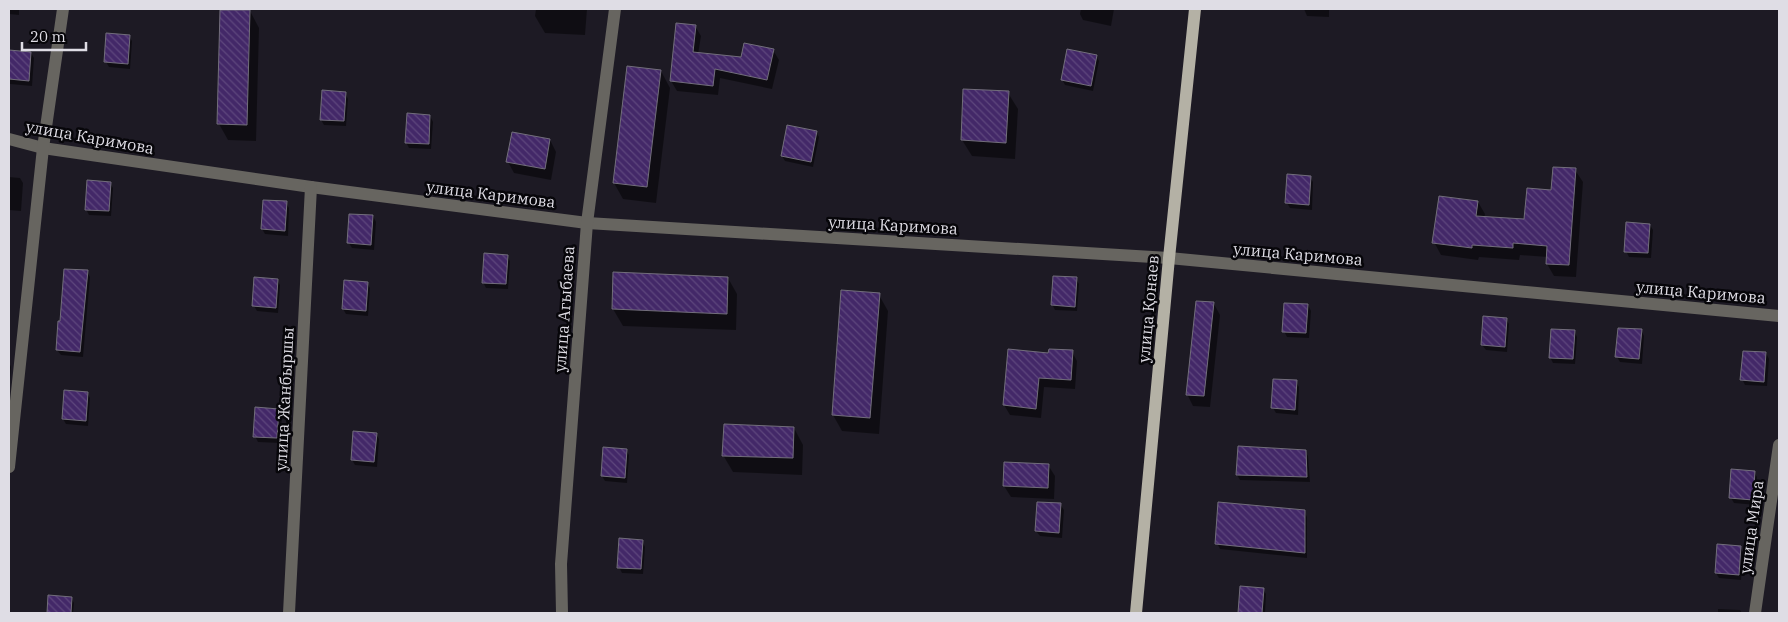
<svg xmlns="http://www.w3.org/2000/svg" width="1788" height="622" font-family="'IBM Plex Serif',serif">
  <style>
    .shadow { fill: #0007 }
    .building { fill: url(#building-back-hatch); stroke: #726e7b }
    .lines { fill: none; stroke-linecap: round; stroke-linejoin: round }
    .minor { stroke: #676560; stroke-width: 12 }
    .major { stroke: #b4b1a5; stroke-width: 12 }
    .labels { text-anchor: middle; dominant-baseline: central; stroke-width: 5; stroke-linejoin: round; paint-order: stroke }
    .street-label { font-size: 16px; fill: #dfdde5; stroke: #07060a }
  </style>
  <defs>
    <pattern id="building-back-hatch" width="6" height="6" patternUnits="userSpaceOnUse" patternTransform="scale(1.25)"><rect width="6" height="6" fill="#432868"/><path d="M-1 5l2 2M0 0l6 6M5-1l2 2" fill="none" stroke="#5e477d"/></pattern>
  </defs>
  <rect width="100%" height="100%" fill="#1d1a24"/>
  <g class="shadow">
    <polygon points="9,9 19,9 19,15 9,14"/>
    <polygon points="536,9 587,9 585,35 545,33 535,16"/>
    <polygon points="1081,9 1114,9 1111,26 1083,20 1080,14"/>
    <polygon points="1304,9 1329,9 1329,17 1307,16"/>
    <polygon points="250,11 259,28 256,141 228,140 219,124"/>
    <polygon points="695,26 701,36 698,54 742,58 773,50 779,60 772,89 720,78 718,95 677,91 671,81"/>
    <polygon points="129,36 132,41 130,69 109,67 106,62"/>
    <polygon points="9,51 31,53 34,58 32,86 10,84"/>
    <polygon points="1096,56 1099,61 1093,91 1065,85 1062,79"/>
    <polygon points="661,71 670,88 656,203 623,199 614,183"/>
    <polygon points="345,93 348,99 346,126 324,125 321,120"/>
    <polygon points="1008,93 1018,109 1015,159 972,156 962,140"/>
    <polygon points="430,116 433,122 431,149 409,148 406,142"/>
    <polygon points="816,132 819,137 813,167 785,161 782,156"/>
    <polygon points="550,140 556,152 551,180 514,173 508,162"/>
    <polygon points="1575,170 1583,182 1576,277 1554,276 1547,264 1548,257 1520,255 1519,260 1479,257 1478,260 1441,255 1434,242 1478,202 1485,214 1484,218 1525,221"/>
    <polygon points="1288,176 1310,177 1313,182 1312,210 1290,208 1287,203"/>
    <polygon points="9,177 20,178 23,183 21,211 9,210"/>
    <polygon points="110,183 113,188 111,216 89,215 86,209"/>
    <polygon points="286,203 289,208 288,236 265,234 262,229"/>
    <polygon points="373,216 376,222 374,250 352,248 349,243"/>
    <polygon points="1650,225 1653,230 1651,258 1629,257 1626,251"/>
    <polygon points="507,256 510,261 508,289 486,288 483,282"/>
    <polygon points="87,272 90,277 83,357 61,355 57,350"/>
    <polygon points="615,273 728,278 737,294 736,330 623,326 613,309"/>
    <polygon points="1076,279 1079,284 1077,311 1055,310 1052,304"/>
    <polygon points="277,280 280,285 278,313 257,311 254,306"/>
    <polygon points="367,283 370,288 368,316 346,314 343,309"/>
    <polygon points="879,295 888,311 879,434 842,431 833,415"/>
    <polygon points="1214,304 1220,315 1210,407 1193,406 1187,394"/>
    <polygon points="1308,305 1311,311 1309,338 1287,337 1284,331"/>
    <polygon points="1506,319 1509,324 1507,352 1486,350 1482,345"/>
    <polygon points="1641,330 1644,336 1642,364 1620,362 1617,357"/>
    <polygon points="1574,331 1577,337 1575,364 1553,363 1550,357"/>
    <polygon points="1010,350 1050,354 1072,352 1077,361 1075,389 1044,387 1041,418 1010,415 1004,405"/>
    <polygon points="1766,353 1769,359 1767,386 1745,385 1742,379"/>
    <polygon points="9,362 11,367 9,394"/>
    <polygon points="1296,382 1299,387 1298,415 1276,413 1273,408"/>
    <polygon points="87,393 90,398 88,426 66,424 63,419"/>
    <polygon points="279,410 282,416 280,443 258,442 255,436"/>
    <polygon points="794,428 803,445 802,475 733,472 723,455"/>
    <polygon points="376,434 379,439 377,467 355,465 352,460"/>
    <polygon points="604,448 626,450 629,455 627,483 605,481 602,476"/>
    <polygon points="1305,451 1308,456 1310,482 1240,480 1237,475"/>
    <polygon points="1048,465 1055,476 1054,499 1011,497 1004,486"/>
    <polygon points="1754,472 1757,477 1756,505 1734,503 1731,498"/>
    <polygon points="1060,504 1064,510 1062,538 1040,536 1036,531"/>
    <polygon points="1304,511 1307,517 1307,558 1220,549 1217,543"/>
    <polygon points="642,541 645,547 643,574 622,573 619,567"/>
    <polygon points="1740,547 1743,552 1741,580 1719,578 1716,573"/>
    <polygon points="1241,588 1263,589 1266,594 1265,613 1239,613"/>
    <polygon points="49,597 71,598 74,603 73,613 48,613"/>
    <polygon points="1718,609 1740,610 1742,613 1718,613"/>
  </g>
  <g class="building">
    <polygon points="220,10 250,10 247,125 217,124"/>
    <polygon points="676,23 696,25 693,52 741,57 744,43 774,49 767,80 715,69 713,86 670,81"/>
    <polygon points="106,33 130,35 128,64 104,62"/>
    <polygon points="1067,49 1097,55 1091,86 1061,80"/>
    <polygon points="9,50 31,52 29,81 9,79"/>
    <polygon points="627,66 661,70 647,187 613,183"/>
    <polygon points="963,89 1009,91 1006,143 961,140"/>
    <polygon points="322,90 346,92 344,121 320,120"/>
    <polygon points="407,113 430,115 429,144 405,143"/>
    <polygon points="787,125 817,131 811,162 781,156"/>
    <polygon points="512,132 550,139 545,169 506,162"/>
    <polygon points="1553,167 1576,168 1569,265 1546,264 1547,246 1513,243 1513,248 1472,245 1472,248 1432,243 1439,196 1478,201 1476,216 1524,219 1527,188 1551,190"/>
    <polygon points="1287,174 1311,176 1309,205 1285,203"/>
    <polygon points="87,180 111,182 109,211 85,210"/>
    <polygon points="263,200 287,201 285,231 261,229"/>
    <polygon points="349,214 373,215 371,245 347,243"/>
    <polygon points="1626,222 1650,224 1648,253 1624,252"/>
    <polygon points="484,253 508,255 506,284 482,283"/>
    <polygon points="64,269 88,270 80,352 56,350 58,321 60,321"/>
    <polygon points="613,272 728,277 727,314 612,309"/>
    <polygon points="1053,276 1077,277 1075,307 1051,305"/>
    <polygon points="254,277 278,279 276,308 252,306"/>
    <polygon points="344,280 368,282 366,311 342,309"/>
    <polygon points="841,290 880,293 870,418 832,415"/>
    <polygon points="1196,301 1214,302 1204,396 1186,395"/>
    <polygon points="1284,303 1308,304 1306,333 1282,332"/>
    <polygon points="1483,316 1507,318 1505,347 1481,345"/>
    <polygon points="1618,328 1642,329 1639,359 1615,357"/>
    <polygon points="1551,329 1575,330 1573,359 1549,358"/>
    <polygon points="1008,349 1048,353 1049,349 1073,350 1071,380 1039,378 1036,409 1003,405"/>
    <polygon points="1743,351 1766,352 1764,382 1740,380"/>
    <polygon points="1273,379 1297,380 1295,410 1271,408"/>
    <polygon points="64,390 88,392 86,421 62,419"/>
    <polygon points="255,407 279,409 277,438 253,437"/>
    <polygon points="724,424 794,427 793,458 722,456"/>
    <polygon points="353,431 377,433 374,462 351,460"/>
    <polygon points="1238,446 1306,450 1307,477 1236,475"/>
    <polygon points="603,447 627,449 625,478 601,476"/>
    <polygon points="1004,462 1049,464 1048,488 1003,486"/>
    <polygon points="1731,469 1755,471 1753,500 1729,498"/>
    <polygon points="1037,502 1061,503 1059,533 1035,531"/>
    <polygon points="1218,502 1305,510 1305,553 1215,544"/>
    <polygon points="619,538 643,540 641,569 617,568"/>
    <polygon points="1717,544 1741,546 1739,575 1715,573"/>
    <polygon points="1240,586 1264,588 1262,613 1238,613"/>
    <polygon points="48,595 72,597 71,613 47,613"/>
  </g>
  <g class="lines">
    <g class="minor">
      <polyline points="9,139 43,148 311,187 587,223 1169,258 1779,316"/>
      <polyline points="9,467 43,148 63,9"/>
      <polyline points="289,613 311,187"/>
      <polyline points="562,613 561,564 587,223 615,9"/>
      <polyline points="1755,613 1779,445"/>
    </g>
    <polyline class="major" points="1136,613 1169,258 1195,9"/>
  </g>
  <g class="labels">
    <g class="street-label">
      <text transform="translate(90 137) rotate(10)">улица Каримова</text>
      <text transform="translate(491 194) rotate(7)">улица Каримова</text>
      <text transform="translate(893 225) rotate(3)">улица Каримова</text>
      <text transform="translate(1298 254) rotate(5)">улица Каримова</text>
      <text transform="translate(1701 292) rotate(5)">улица Каримова</text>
      <text transform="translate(564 309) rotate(-86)">улица Агыбаева</text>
      <text transform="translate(1148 309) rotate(-85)">улица Қонаев</text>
      <text transform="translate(284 399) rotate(-87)">улица Жанбыршы</text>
      <text transform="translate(1751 527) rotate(-82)">улица Мира</text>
    </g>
  </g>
  <rect width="1788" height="622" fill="none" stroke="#dfdde5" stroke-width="20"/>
  <path d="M22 42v8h64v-8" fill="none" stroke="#dfdde5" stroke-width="2.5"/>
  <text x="30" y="42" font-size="15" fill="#dfdde5" stroke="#07060a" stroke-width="4" paint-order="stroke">20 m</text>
</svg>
